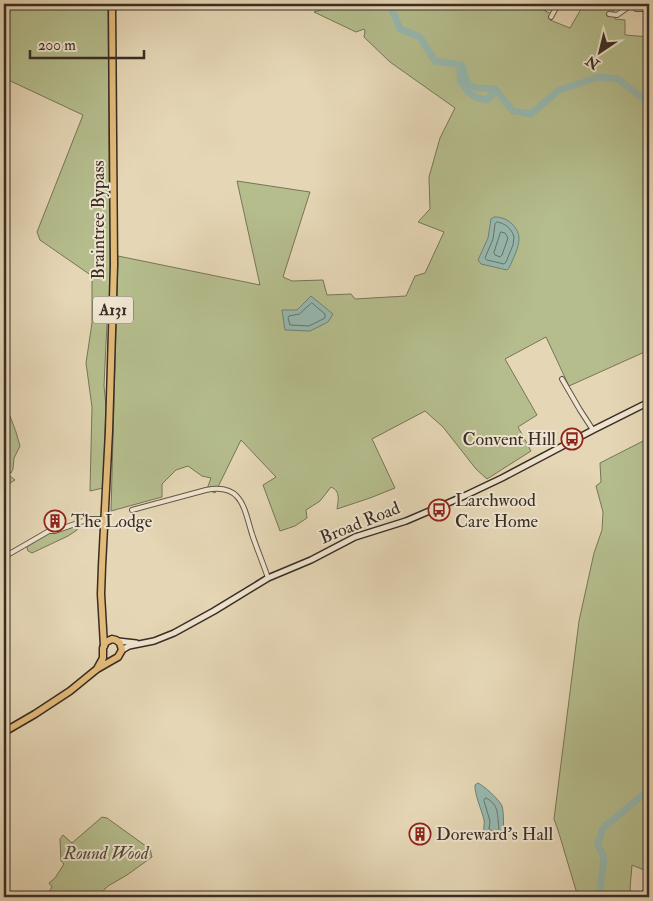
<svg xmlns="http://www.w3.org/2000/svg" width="653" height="901" font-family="'IM FELL Double Pica',serif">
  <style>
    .green { fill: #b5bd8d; stroke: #777558 }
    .water { fill: #96b9b0; stroke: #718178 }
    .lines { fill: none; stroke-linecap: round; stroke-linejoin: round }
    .shore { stroke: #68736a; stroke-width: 1 }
    .river { stroke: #96b9b0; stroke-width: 7 }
    .minor-casing { stroke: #645748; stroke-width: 6 }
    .secondary-casing { stroke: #392d24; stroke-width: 8 }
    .trunk-casing { stroke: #392d24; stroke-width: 9 }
    .minor { stroke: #eee4cf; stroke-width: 4 }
    .secondary { stroke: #eee4cf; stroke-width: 5 }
    .trunk { stroke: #e2bb7a; stroke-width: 6 }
    .labels { text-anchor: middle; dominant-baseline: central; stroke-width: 4; stroke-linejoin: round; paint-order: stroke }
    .shield { fill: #eee4cf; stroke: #6f6457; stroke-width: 1 }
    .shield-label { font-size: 16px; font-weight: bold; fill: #392d24 }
    .street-label { font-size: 18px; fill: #392d24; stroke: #eee4cf }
    .poi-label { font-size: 18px; fill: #392d24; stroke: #eee4cf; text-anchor: start }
    .park-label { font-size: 18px; font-style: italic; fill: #524a39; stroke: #eee4cf }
  </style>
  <rect width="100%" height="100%" fill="#e5d6b5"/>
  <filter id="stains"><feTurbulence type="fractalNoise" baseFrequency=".004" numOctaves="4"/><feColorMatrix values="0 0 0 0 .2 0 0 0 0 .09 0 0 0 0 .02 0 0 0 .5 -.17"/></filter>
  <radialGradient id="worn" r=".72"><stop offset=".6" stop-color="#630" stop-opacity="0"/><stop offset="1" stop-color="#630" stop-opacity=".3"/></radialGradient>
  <g class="green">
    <polygon points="4,4 108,4 110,309 107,322 104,386 106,406 103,488 90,491 92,407 86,363 92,323 92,276 40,240 37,232 83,115 4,78"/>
    <path d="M325 4H533L551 14 550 20 570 28 584 4H613L615 19 625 20V35L649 37V350L569 386 546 337 505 359 537 415 518 427 531 451 487 479 476 469 443 427 425 411 372 439 395 488 370 498 337 509C338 501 341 491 331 487L320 501 306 510 307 518 295 526 280 531 263 485 276 477 241 440 215 493 207 489 211 478 202 476 188 466 176 470 162 484V497L111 511 118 256 260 285 237 181 310 192 283 277 292 281 323 280 327 295 351 294 355 299 406 296 415 276 425 273 444 232 418 222 430 209 429 177 440 138 455 108 390 62 364 37 365 31 364 29 356 32 314 12 330 7Z"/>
    <polygon points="4,400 16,432 20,446 14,458 13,469 11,473 5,472 15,480 4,487"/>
    <polygon points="649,438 649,872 632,865 630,889 634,897 578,897 558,830 554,819 579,621 594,553 602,530 603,512 596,486 601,482 600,463"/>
    <polygon points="75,526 77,527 77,530 68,536 32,553 28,551 27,548 29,544 51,532"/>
    <polygon points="102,817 107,818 150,849 152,857 127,875 108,886 97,897 46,897 52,887 49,883 55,878 64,864 61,861 60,839 63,835 72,843"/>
  </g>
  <g class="water">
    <path d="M494 217C497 217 499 217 502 218 510 220 519 229 519 238 519 248 513 259 509 268L507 270 481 264 478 260 488 238 491 219Z"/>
    <polygon points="311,296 333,314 328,322 310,331 285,330 282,310 297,310"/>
    <path d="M478 783C484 786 499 799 502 806 504 813 504 829 502 835 497 837 488 838 484 831 483 828 485 823 484 820 482 811 474 793 475 785Z"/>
  </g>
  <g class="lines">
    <g class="shore">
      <path d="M497 222C505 223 512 229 514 237L513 245 506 262 504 264 487 260 485 258 493 239 495 224Z"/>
      <polygon points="501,232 505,233 508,238 502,255 500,257 495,255 494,253"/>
      <polygon points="312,303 325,314 325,318 309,326 290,325 288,318 289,316 299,314"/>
      <path d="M486 798C500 805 497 816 499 829L497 832 492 831 489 829 490 821 484 801Z"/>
    </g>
    <g class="river">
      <polyline points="390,4 400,29 420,37 435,61 462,65 467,83 476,88 495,89 513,111 531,114 559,90 599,77 618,79 649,103"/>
      <path d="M459 72 461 75 460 81C466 86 462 81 465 88 470 96 478 99 487 100L491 96V94L495 89"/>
      <polyline points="649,602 647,611 649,614"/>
      <polyline points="612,897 604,895 600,890 604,858 598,844 603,828 649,790"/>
    </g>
    <g class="minor-casing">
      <g id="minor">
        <polyline points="631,4 636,9 649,9"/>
        <polyline points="609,14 617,15 631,5"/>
        <polyline points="551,17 558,4"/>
        <polyline points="562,379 580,410 593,430"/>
        <path d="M132 510 206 490C242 483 244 508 252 534 257 549 263 563 268 578"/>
        <polyline points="4,557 49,531 55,531 89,519 104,519"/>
      </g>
    </g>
    <g class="secondary-casing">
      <g id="secondary">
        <polyline points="118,641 136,643"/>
        <polyline points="122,650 129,646 154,641 174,633 214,611 268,578 311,560 355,537 406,521 462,497 502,478 593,430 649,402"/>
      </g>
    </g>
    <g class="trunk-casing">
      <g id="trunk">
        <polyline points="104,646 101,594 102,566 109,431 114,265 112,4"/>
        <polyline points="4,732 35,714 70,691 97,669 118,657 122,650 120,643 116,640 112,639 106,642 103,648 103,658 97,669"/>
      </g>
    </g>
    <use href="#minor" class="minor"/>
    <use href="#secondary" class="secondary"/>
    <use href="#trunk" class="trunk"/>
  </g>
  <defs>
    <g id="bus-ring" transform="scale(1.125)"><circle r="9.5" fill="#eee4cf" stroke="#8f2418" stroke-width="1.5"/><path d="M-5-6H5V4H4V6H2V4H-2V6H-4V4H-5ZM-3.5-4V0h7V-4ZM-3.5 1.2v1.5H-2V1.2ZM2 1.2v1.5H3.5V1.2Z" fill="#8f2418"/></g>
    <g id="building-ring" transform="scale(1.125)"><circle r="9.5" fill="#eee4cf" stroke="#8f2418" stroke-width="1.5"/><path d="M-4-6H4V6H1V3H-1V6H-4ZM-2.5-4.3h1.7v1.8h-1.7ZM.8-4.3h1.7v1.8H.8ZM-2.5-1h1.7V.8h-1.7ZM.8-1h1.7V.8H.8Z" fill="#8f2418"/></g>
  </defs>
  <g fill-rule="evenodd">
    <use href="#bus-ring" x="572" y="439"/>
    <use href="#bus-ring" x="439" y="510"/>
    <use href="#building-ring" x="55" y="521"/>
    <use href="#building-ring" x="420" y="834"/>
  </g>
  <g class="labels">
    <rect class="shield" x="93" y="296.5" width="40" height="27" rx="4"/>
    <g class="shield-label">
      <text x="113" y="310">A131</text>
    </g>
    <g class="street-label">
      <text transform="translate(98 220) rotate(-90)">Braintree Bypass</text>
      <text transform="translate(360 523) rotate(-22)">Broad Road</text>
    </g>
    <g class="poi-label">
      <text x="556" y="439" text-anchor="end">Convent Hill</text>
      <text x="455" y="500">Larchwood<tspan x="455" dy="21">Care Home</tspan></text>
      <text x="71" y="521">The Lodge</text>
      <text x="436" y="834">Doreward's Hall</text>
    </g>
    <g class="park-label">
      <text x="106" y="853">Round Wood</text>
    </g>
  </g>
  <rect width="653" height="901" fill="none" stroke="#e5d6b5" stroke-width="20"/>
  <rect x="5" y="5" width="643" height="891" fill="none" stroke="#392d24" stroke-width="2.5"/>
  <rect x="10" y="10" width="633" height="881" fill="none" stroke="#392d24"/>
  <g transform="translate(600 52) rotate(215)" stroke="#eee4cf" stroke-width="4" paint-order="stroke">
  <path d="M0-4L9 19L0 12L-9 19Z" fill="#392d24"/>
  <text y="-8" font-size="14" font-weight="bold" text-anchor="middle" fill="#392d24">N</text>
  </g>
  <path d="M30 50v8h114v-8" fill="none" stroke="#392d24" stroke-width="2.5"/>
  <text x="38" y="50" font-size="15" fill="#392d24" stroke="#eee4cf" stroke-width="4" paint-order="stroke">200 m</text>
  <rect width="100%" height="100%" filter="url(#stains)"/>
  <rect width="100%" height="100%" fill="url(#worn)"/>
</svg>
